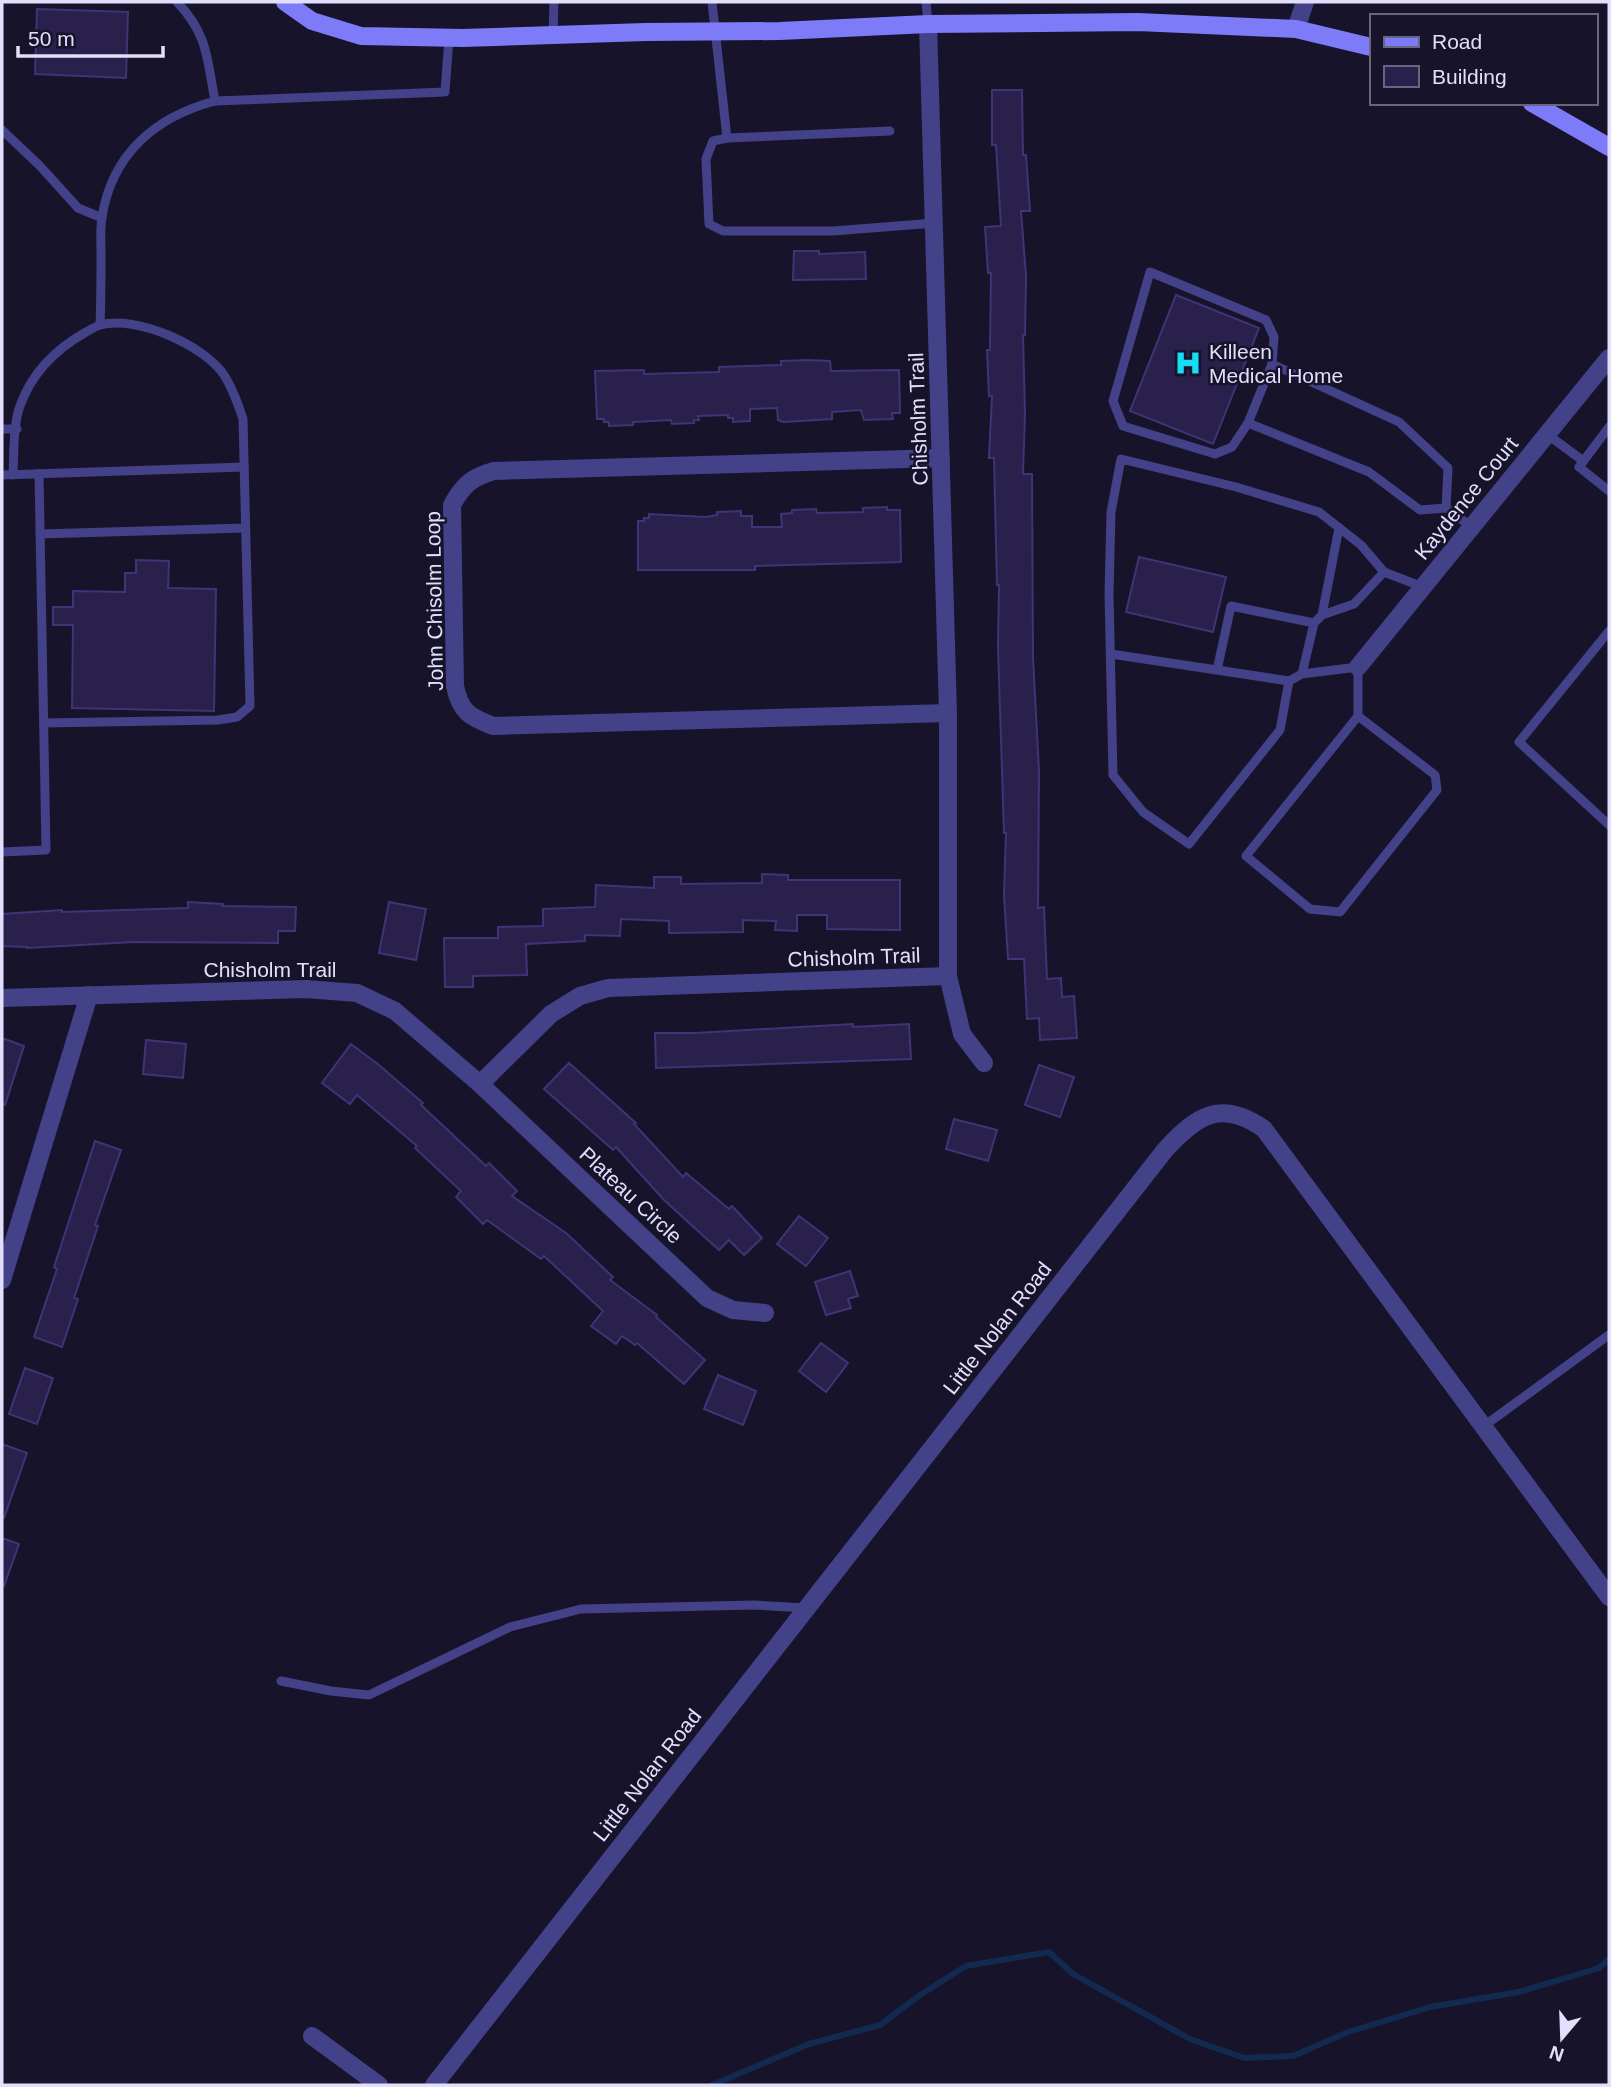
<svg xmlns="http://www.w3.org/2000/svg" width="1611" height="2087" font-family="Arial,sans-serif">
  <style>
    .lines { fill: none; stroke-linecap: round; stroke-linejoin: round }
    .stream { stroke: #132a50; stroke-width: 6 }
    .building { fill: #29204b; stroke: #403376; stroke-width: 2 }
    .service { stroke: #434187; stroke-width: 9 }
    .minor { stroke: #434187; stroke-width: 18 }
    .secondary { stroke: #7e7bf8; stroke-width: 18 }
    .labels { text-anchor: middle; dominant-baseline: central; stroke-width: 5; stroke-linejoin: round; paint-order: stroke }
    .poi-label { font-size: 21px; fill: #e2dffd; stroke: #17132b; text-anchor: start }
    .street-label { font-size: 21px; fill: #e2dffd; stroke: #17132b }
  </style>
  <rect width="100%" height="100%" fill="#17132b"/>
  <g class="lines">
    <polyline class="stream" points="712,2085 809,2044 880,2025 920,1995 966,1966 1049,1952 1073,1974 1190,2039 1244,2058 1293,2056 1348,2032 1430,2007 1519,1992 1599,1968 1609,1959"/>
  </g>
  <g class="building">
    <polygon points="37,9 128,12 126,78 35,74"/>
    <polygon points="992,90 1022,90 1023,155 1026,155 1030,211 1021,211 1026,276 1025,335 1023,335 1025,414 1023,474 1032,474 1033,658 1039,771 1038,908 1044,907 1047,979 1061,978 1062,997 1074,996 1077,1038 1040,1040 1039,1018 1027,1019 1024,959 1008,959 1004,895 1006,833 1004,833 998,647 999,585 997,585 994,458 989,458 992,396 989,396 987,350 990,350 991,273 988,273 985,227 1001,226 996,145 992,145"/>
    <polygon points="794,251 819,251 819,254 865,252 866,279 793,280"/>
    <polygon points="1176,295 1259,328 1213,444 1130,411"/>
    <polygon points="808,360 830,361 831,371 899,370 900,413 892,413 893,419 864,420 861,410 832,412 832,419 783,422 778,420 777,408 750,409 750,421 733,422 733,418 728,418 728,415 698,416 699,420 694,420 694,423 672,424 671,420 633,422 633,425 609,426 609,422 604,422 604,419 597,419 595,371 644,370 644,374 719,372 719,367 781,365 781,361"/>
    <polygon points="887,507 887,510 900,510 901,562 755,566 755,570 638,570 638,521 644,521 644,518 649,518 649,514 706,517 717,515 717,512 741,511 741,516 752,516 752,527 782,527 781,514 792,513 792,510 816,509 817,513 863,512 863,508"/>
    <polygon points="1139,557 1226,577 1213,632 1126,612"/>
    <polygon points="136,560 169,561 168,588 216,589 214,711 72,708 73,625 53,625 53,607 73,607 73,591 125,592 125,573 136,573"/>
    <polygon points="762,874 788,875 788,880 900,880 900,930 827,929 827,915 797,915 797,931 775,930 776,921 743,920 743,932 669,933 669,921 621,919 620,936 585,935 585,941 526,944 527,975 473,976 473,987 445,987 444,938 498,938 498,927 543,926 543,909 595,907 596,885 654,888 654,877 681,877 681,884 762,883"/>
    <polygon points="188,902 223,904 223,906 296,907 295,931 278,931 278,943 134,942 27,948 27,947 2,946 2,914 62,910 62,912 188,908"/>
    <polygon points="389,902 426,909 416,960 379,953"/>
    <polygon points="853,1024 853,1027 909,1024 911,1059 656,1068 655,1033 696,1033"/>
    <polygon points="2,1038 24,1046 5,1105 2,1104"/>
    <polygon points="146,1040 186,1044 183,1078 143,1074"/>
    <polygon points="351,1044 379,1065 423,1103 421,1105 486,1166 489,1163 517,1191 512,1196 566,1233 613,1277 610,1280 657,1315 656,1317 705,1360 684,1384 637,1343 635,1345 622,1336 616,1344 591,1326 603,1311 544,1256 541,1259 487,1220 483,1224 456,1197 461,1191 415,1148 417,1146 357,1095 350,1104 322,1083"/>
    <polygon points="569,1063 636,1123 634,1124 683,1177 686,1173 729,1209 732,1206 762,1238 744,1255 729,1240 719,1250 664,1200 616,1147 613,1150 544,1089"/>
    <polygon points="1039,1065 1074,1077 1060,1117 1025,1105"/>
    <polygon points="954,1119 997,1130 988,1161 946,1149"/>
    <polygon points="95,1141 121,1150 95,1225 98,1226 74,1298 78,1299 62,1347 34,1337 57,1269 54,1267"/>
    <polygon points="799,1216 828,1238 806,1266 777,1244"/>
    <polygon points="850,1271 858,1296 848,1299 851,1308 826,1315 815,1282"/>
    <polygon points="821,1343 848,1363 826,1392 799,1371"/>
    <polygon points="25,1368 53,1378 37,1424 9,1414"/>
    <polygon points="718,1375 756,1391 743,1425 704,1409"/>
    <polygon points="2,1444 27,1453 4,1518 2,1517"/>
    <polygon points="2,1538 19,1544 4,1586 2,1586"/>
  </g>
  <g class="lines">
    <g class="service">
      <path d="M177 2C208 34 207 59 215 101"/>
      <polyline points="712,2 727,138 713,141 706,159 709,224 723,231 833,231 935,223"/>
      <polyline points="926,2 928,24"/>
      <polyline points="553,35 554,2"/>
      <polyline points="2,130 40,166 78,208 102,218"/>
      <polyline points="727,138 890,131"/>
      <path d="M100 325C101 301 101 278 101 254 101 242 100 229 102 217 112 154 155 117 215 101L445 92 449 38"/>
      <polyline points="1248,423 1272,364"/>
      <polyline points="1609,427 1579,467 1609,491"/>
      <polyline points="2,429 17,429"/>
      <polyline points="1548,435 1582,460"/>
      <polyline points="2,475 244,467"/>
      <path d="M13 475C14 455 13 424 20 406 32 372 56 349 86 332 90 330 96 326 100 325 136 315 204 345 224 375 233 389 238 404 243 419L250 706 237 717 218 720 44 723"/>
      <polyline points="1446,508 1448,468 1399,422 1272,364 1274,337 1266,320 1150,272 1113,401 1123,426 1215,454 1232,447 1248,423 1369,472 1420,510 1446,508 1472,527"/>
      <polyline points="40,534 245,528"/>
      <polyline points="1384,572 1423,587"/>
      <polyline points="1322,615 1339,528"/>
      <polyline points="1609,631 1519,742 1609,825"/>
      <polyline points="1111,654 1289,681"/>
      <polyline points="1217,670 1231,606 1314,623"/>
      <polyline points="1302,674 1289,681 1280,730 1189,844 1143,812 1113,775 1109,594 1111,512 1121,459 1236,487 1319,512 1361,545 1384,572 1354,604 1322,615 1314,623 1302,674 1358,667 1358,716 1435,775 1437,790 1340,912 1310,909 1246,856 1358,716"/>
      <polyline points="2,852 46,850 39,474"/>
      <polyline points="1484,1426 1609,1335"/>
      <polyline points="281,1681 331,1691 369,1695 510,1627 581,1609 754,1605 805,1608"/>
    </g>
    <g class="minor">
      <polyline points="928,24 948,713 948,976 962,1034 984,1063"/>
      <polyline points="1296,29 1305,2"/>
      <path d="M941 458 494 471C472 477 463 485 452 505L455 686C460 712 470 717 493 726L948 713"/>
      <polyline points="1358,667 1609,358"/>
      <polyline points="2,998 306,989 357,993 395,1011 480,1084 707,1298 733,1310 765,1313"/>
      <polyline points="480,1084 551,1014 580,996 608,988 948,976"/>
      <polyline points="2,1280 89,995"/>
      <polyline points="312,2036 379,2085"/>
      <path d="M434 2085 1165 1150C1197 1115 1221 1099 1264 1129L1609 1597"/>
    </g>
    <g class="secondary">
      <polyline points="285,2 312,21 361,36 463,38 645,32 780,31 928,24 1138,22 1296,29 1371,47"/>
      <polyline points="1532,103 1609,147"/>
    </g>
  </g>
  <defs>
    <g id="hospital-bare" transform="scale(2.1)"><path d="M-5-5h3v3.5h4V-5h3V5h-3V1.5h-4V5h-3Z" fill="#16ddf2" stroke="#17132b" stroke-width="2.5" paint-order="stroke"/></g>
  </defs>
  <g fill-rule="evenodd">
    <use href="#hospital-bare" x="1188" y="363"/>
  </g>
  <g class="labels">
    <g class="poi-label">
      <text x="1209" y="351">Killeen<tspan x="1209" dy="24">Medical Home</tspan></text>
    </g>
    <g class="street-label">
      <text transform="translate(918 419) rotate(-92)">Chisholm Trail</text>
      <text transform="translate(1466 498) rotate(-51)">Kaydence Court</text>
      <text transform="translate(434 601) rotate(-91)">John Chisolm Loop</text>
      <text transform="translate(854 957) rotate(-2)">Chisholm Trail</text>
      <text x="270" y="969">Chisholm Trail</text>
      <text transform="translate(631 1195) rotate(43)">Plateau Circle</text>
      <text transform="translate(997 1328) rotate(-52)">Little Nolan Road</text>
      <text transform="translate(647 1775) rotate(-52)">Little Nolan Road</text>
    </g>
  </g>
  <rect width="1611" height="2087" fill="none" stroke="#e2dffd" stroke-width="7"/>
  <rect x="1370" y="14" width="228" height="91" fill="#17132b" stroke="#68657f" stroke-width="2"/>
  <rect x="1384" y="37" width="35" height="10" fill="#7e7bf8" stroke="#68657f" stroke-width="2"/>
  <text x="1432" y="49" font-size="21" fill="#e2dffd">Road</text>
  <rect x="1384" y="66" width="35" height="21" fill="#29204b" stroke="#68657f" stroke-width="2"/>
  <text x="1432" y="84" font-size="21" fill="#e2dffd">Building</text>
  <g transform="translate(1562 2038) rotate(199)" stroke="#17132b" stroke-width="5" paint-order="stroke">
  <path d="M0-5L12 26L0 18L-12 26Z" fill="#e2dffd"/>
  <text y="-10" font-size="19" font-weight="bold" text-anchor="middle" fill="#e2dffd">N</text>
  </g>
  <path d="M18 46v10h145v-10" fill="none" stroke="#e2dffd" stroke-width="3.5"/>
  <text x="28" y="46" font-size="21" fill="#e2dffd" stroke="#17132b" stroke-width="5" paint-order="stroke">50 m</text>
</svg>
